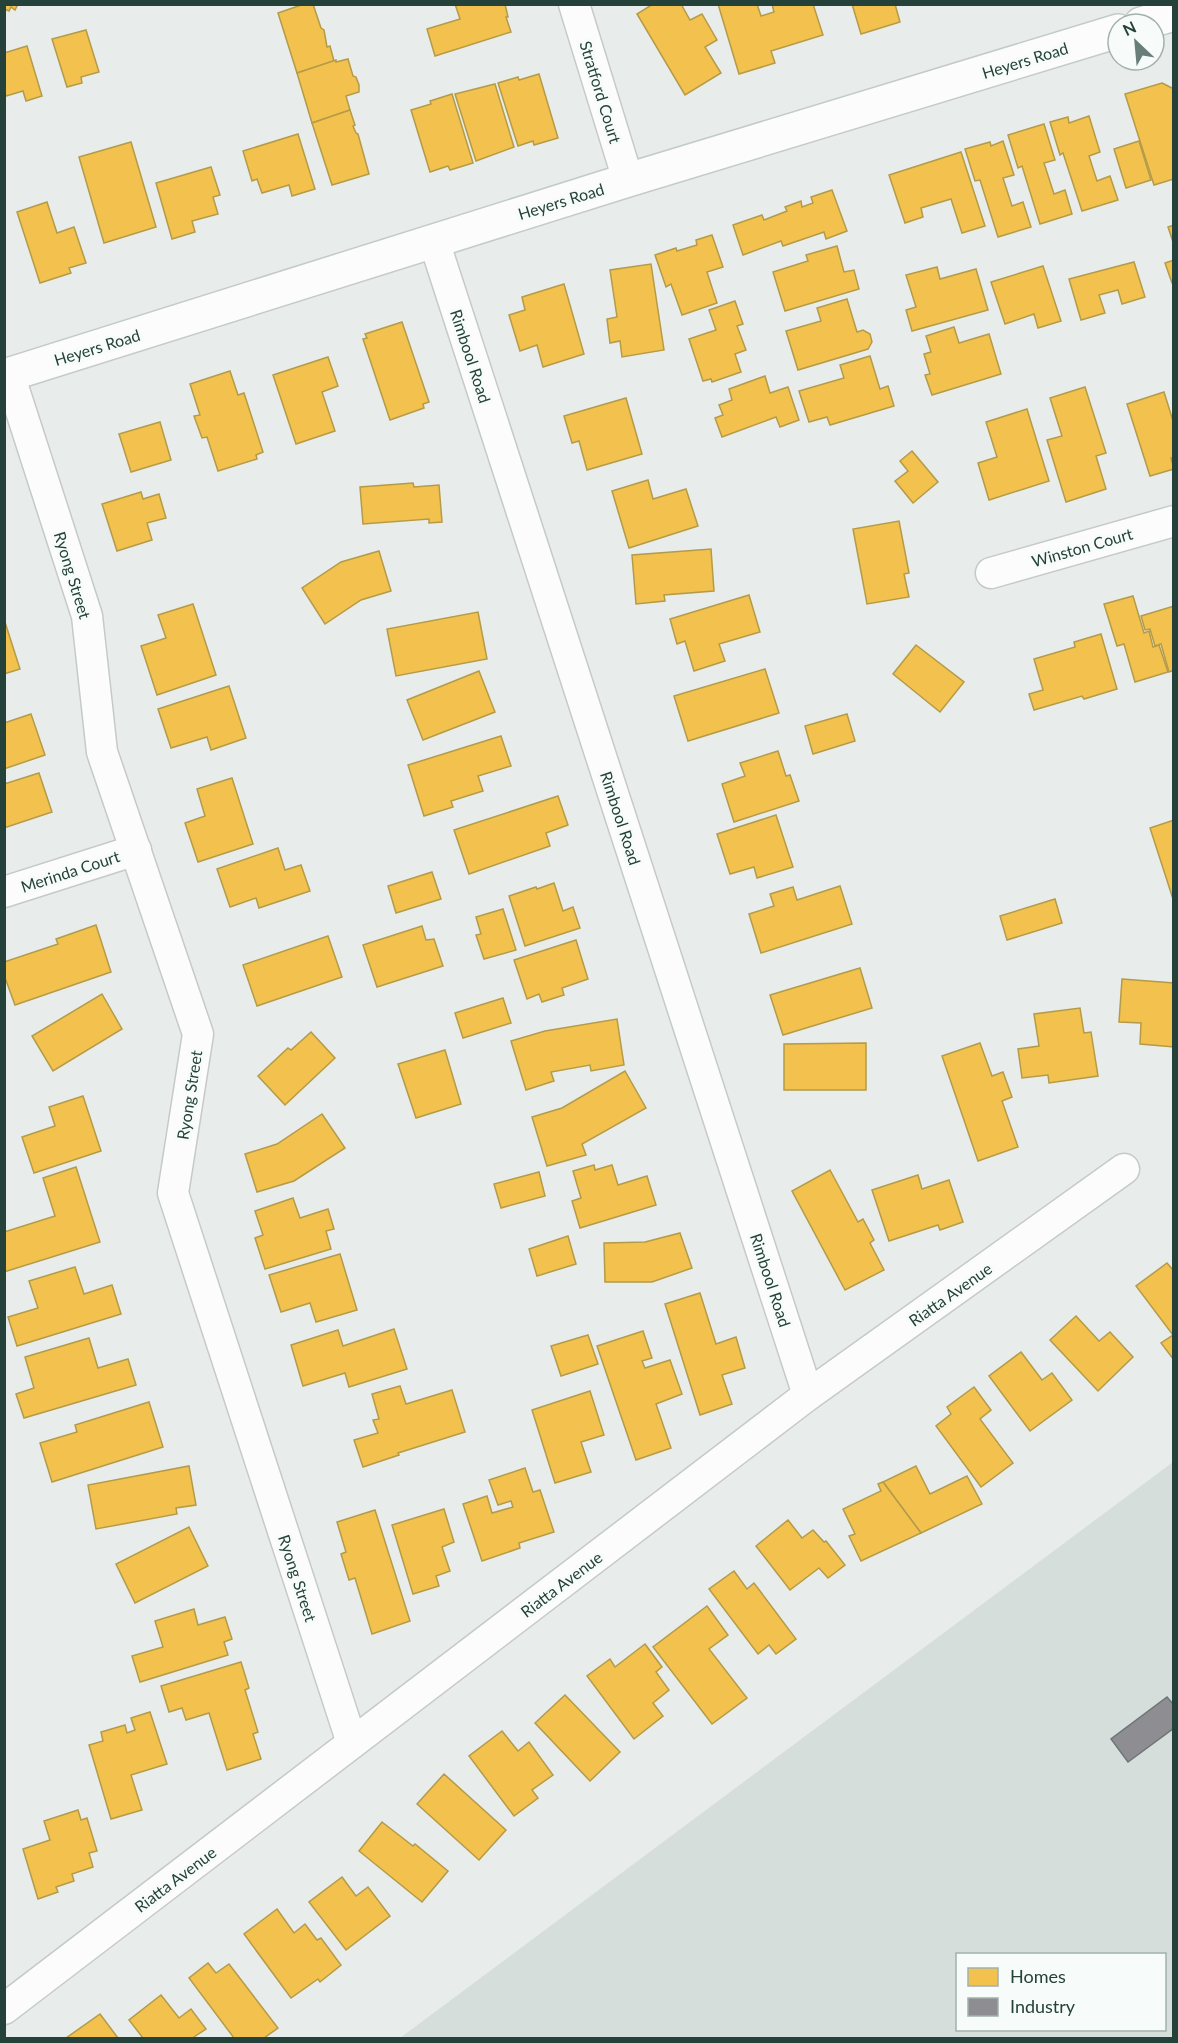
<svg xmlns="http://www.w3.org/2000/svg" width="1178" height="2043" font-family="Lato,sans-serif">
  <style>
    .built { fill: #d6dedb; fill-rule: evenodd }
    .homes { fill: #f2c14e; stroke: #b49b48; stroke-width: 1.5 }
    .industry { fill: #8d8d92; stroke: #6e7678; stroke-width: 1.5 }
    .lines { fill: none; stroke-linecap: round; stroke-linejoin: round }
    .street-casing { stroke: #c5cac8; stroke-width: 33 }
    .secondary-casing { stroke: #c3cbc8; stroke-width: 36 }
    .street { stroke: #fcfcfc; stroke-width: 30 }
    .secondary { stroke: #fcfcfc; stroke-width: 33 }
    .labels { text-anchor: middle; dominant-baseline: central; stroke-width: 6; stroke-linejoin: round; paint-order: stroke }
    .street-label { font-size: 16px; fill: #24423a; stroke: #f7fbf9 }
  </style>
  <rect width="100%" height="100%" fill="#e8edeb"/>
  <path class="built" d="M1173 1462V2038H400ZM958 1954H1164V2030H958Z"/>
  <g class="homes">
    <polygon points="4,4 18,4 15,10 11,7 9,11 4,9"/>
    <polygon points="304,4 313,4 321,28 324,30 327,47 330,46 334,61 297,73 278,13"/>
    <polygon points="455,4 505,4 508,17 506,17 511,32 435,56 427,29 460,19"/>
    <polygon points="653,4 681,4 690,20 702,14 717,40 705,47 721,73 685,95 637,14"/>
    <polygon points="718,4 757,4 761,16 774,12 772,4 813,4 823,35 771,51 775,63 739,74"/>
    <polygon points="852,4 895,4 900,22 861,34"/>
    <polygon points="86,30 99,72 81,77 82,83 67,87 52,39"/>
    <polygon points="27,46 42,96 26,101 23,91 6,96 4,90 4,53"/>
    <polygon points="348,59 353,76 356,77 359,85 359,92 346,96 350,110 312,123 297,73 336,60 336,62"/>
    <polygon points="539,74 558,138 534,145 533,141 518,146 498,83 518,77 519,80"/>
    <polygon points="1162,83 1174,89 1174,179 1154,185 1125,94"/>
    <polygon points="495,84 514,147 476,161 455,94"/>
    <polygon points="452,94 473,163 450,170 448,166 430,172 411,110 431,104 430,101"/>
    <polygon points="350,110 355,125 353,126 356,133 358,134 369,174 332,185 312,123"/>
    <polygon points="1089,116 1100,152 1089,156 1097,181 1110,176 1118,200 1082,211 1063,153 1060,155 1050,122 1068,117 1069,123"/>
    <polygon points="1044,124 1055,160 1044,163 1054,194 1065,190 1072,214 1040,224 1022,166 1018,168 1008,135"/>
    <polygon points="298,134 315,189 292,196 289,185 262,193 257,179 252,181 243,151"/>
    <polygon points="1003,141 1014,175 1003,178 1012,206 1023,202 1031,227 998,237 980,180 975,181 965,149 990,142 991,146"/>
    <polygon points="1139,141 1151,180 1126,188 1114,149"/>
    <polygon points="131,142 156,227 104,243 79,157"/>
    <polygon points="961,152 985,226 962,233 951,199 921,208 923,217 905,223 889,175"/>
    <polygon points="211,167 220,195 213,197 218,214 192,221 195,232 172,239 156,183"/>
    <polygon points="832,190 847,231 826,239 824,232 783,246 781,241 743,255 733,225 762,215 764,220 787,211 785,207 801,201 802,207 813,203 811,197"/>
    <polygon points="47,202 57,233 74,227 86,263 69,268 71,273 40,283 17,212"/>
    <polygon points="1174,225 1174,245 1168,227"/>
    <polygon points="712,235 723,267 707,272 717,303 682,315 671,284 666,287 655,255 676,248 677,251 697,245 696,240"/>
    <polygon points="837,246 844,272 854,270 859,289 785,311 773,272 808,261 806,255"/>
    <polygon points="1174,260 1174,283 1172,283 1165,263"/>
    <polygon points="1134,262 1145,297 1122,304 1118,290 1099,295 1105,313 1081,320 1069,279"/>
    <polygon points="651,264 664,350 622,357 620,341 610,343 607,319 617,317 610,270"/>
    <polygon points="1043,266 1061,321 1038,328 1034,314 1005,324 991,282"/>
    <polygon points="937,267 940,279 976,269 988,310 912,331 906,310 916,307 906,275"/>
    <polygon points="564,284 584,354 543,367 537,345 520,351 509,315 525,310 522,297"/>
    <polygon points="847,299 857,332 863,330 870,334 872,342 868,349 798,370 786,331 821,321 817,308"/>
    <polygon points="735,301 743,324 737,326 746,350 735,354 741,372 712,382 711,379 703,381 689,339 716,330 709,310"/>
    <polygon points="402,322 429,402 423,404 424,408 390,420 363,339 367,338 365,334"/>
    <polygon points="954,327 959,343 989,334 1001,374 932,395 925,375 930,374 924,354 931,352 926,336"/>
    <polygon points="870,356 880,389 888,386 894,406 830,425 827,417 809,422 799,391 844,378 840,365"/>
    <polygon points="328,357 338,386 322,392 335,431 296,444 273,375"/>
    <polygon points="230,371 238,395 244,393 263,452 256,455 257,459 218,471 207,437 202,438 194,416 200,415 190,384"/>
    <polygon points="765,376 770,393 788,387 799,420 780,427 776,417 722,437 715,418 723,415 719,405 732,400 729,389"/>
    <polygon points="1085,387 1106,453 1096,456 1106,489 1066,502 1047,440 1062,436 1050,398"/>
    <polygon points="1164,392 1174,424 1174,457 1171,458 1174,469 1150,476 1127,404"/>
    <polygon points="626,398 642,454 587,470 579,441 572,443 564,416"/>
    <polygon points="1027,409 1049,481 989,500 978,463 997,457 986,422"/>
    <polygon points="160,422 171,460 131,472 119,434"/>
    <polygon points="912,451 938,482 913,503 895,481 908,471 900,461"/>
    <polygon points="648,480 653,499 686,489 698,526 629,548 612,491"/>
    <polygon points="413,483 414,487 439,485 442,522 429,523 429,519 363,524 360,487"/>
    <polygon points="141,492 143,499 159,494 166,518 147,523 152,540 117,551 102,504"/>
    <polygon points="899,521 909,573 904,574 909,597 867,604 853,529"/>
    <polygon points="711,549 714,591 664,595 665,601 636,604 632,555"/>
    <polygon points="379,551 391,591 361,600 325,624 302,588 341,562"/>
    <polygon points="749,595 760,632 719,644 725,661 694,671 685,641 677,644 670,619"/>
    <polygon points="1133,596 1144,633 1149,631 1153,647 1159,645 1168,672 1135,682 1124,644 1117,646 1104,604"/>
    <polygon points="193,604 216,675 157,695 141,646 166,638 158,615"/>
    <polygon points="1174,606 1174,670 1169,672 1161,644 1155,646 1150,629 1145,630 1141,616"/>
    <polygon points="478,612 487,659 396,676 387,629"/>
    <polygon points="4,619 20,669 4,674"/>
    <polygon points="1101,634 1117,689 1084,699 1082,696 1034,710 1029,694 1043,690 1034,659 1075,647 1074,642"/>
    <polygon points="916,645 964,682 940,712 893,674"/>
    <polygon points="765,669 779,713 688,741 674,696"/>
    <polygon points="479,671 495,712 423,740 407,700"/>
    <polygon points="229,686 246,738 211,750 207,737 171,748 158,709"/>
    <polygon points="31,714 45,755 4,769 4,723"/>
    <polygon points="847,714 855,741 813,754 805,726"/>
    <polygon points="501,736 511,766 478,776 483,791 451,801 453,807 424,816 408,765"/>
    <polygon points="778,751 786,776 790,775 799,801 734,822 722,784 745,776 740,763"/>
    <polygon points="39,773 52,812 4,828 4,784"/>
    <polygon points="232,778 253,844 198,862 185,823 205,816 197,789"/>
    <polygon points="558,796 568,825 546,833 550,846 469,874 454,830"/>
    <polygon points="776,815 793,867 757,878 754,867 730,874 717,834"/>
    <polygon points="1174,820 1174,899 1173,899 1150,828"/>
    <polygon points="278,848 285,870 301,865 310,891 259,908 256,898 230,907 217,869"/>
    <polygon points="432,872 441,899 396,913 388,886"/>
    <polygon points="554,883 563,911 573,907 580,928 525,946 509,896 536,887 537,889"/>
    <polygon points="840,886 852,924 761,953 749,914 774,906 770,894 793,887 797,900"/>
    <polygon points="1055,899 1062,923 1007,940 1000,916"/>
    <polygon points="503,909 516,950 484,959 476,935 481,934 476,917"/>
    <polygon points="96,925 111,972 15,1005 4,975 4,962 58,944 56,939"/>
    <polygon points="422,926 426,940 434,939 443,966 377,987 363,945"/>
    <polygon points="328,936 342,977 257,1006 243,965"/>
    <polygon points="576,940 588,979 562,988 564,995 542,1002 539,994 527,999 514,960"/>
    <polygon points="860,968 872,1008 783,1035 770,995"/>
    <polygon points="1122,979 1174,983 1174,1047 1140,1044 1141,1023 1119,1022"/>
    <polygon points="102,994 122,1029 53,1071 32,1036"/>
    <polygon points="503,998 511,1023 463,1038 455,1013"/>
    <polygon points="1080,1008 1084,1033 1091,1032 1098,1076 1049,1083 1048,1075 1022,1078 1018,1049 1039,1046 1034,1014"/>
    <polygon points="617,1019 624,1065 591,1071 590,1065 551,1072 554,1081 526,1090 511,1041 545,1031"/>
    <polygon points="311,1032 335,1058 285,1105 258,1076 288,1048 291,1050"/>
    <polygon points="866,1043 866,1090 784,1090 784,1044"/>
    <polygon points="980,1043 992,1076 1003,1072 1012,1097 1002,1101 1018,1147 978,1161 942,1056"/>
    <polygon points="445,1050 461,1104 416,1118 398,1064"/>
    <polygon points="625,1071 646,1108 582,1144 586,1155 547,1166 532,1117 562,1108"/>
    <polygon points="83,1096 101,1151 34,1173 22,1137 55,1126 49,1107"/>
    <polygon points="322,1114 345,1148 294,1181 257,1192 245,1154 277,1144"/>
    <polygon points="594,1165 595,1170 612,1165 618,1185 647,1176 656,1205 580,1228 572,1201 581,1198 573,1171"/>
    <polygon points="76,1167 100,1242 4,1272 4,1232 55,1216 43,1178"/>
    <polygon points="830,1170 858,1222 863,1219 874,1240 870,1243 884,1270 845,1290 792,1191"/>
    <polygon points="539,1172 545,1196 501,1208 494,1184"/>
    <polygon points="918,1175 922,1189 949,1180 963,1222 940,1230 938,1225 889,1241 872,1190"/>
    <polygon points="293,1198 300,1218 328,1209 334,1229 326,1231 331,1249 265,1269 255,1238 263,1235 255,1211"/>
    <polygon points="680,1233 692,1268 652,1282 605,1282 604,1243 645,1242"/>
    <polygon points="568,1236 576,1264 537,1276 529,1249"/>
    <polygon points="340,1254 357,1310 316,1322 310,1303 281,1312 269,1275"/>
    <polygon points="1167,1263 1174,1271 1174,1360 1161,1343 1173,1335 1136,1286"/>
    <polygon points="75,1267 84,1294 112,1285 121,1314 17,1346 8,1317 38,1308 29,1281"/>
    <polygon points="700,1293 716,1344 736,1337 745,1368 722,1375 732,1404 700,1415 665,1304"/>
    <polygon points="1076,1316 1099,1341 1110,1332 1133,1357 1098,1391 1050,1340"/>
    <polygon points="394,1329 407,1369 349,1387 345,1373 303,1386 291,1345 338,1330 343,1346"/>
    <polygon points="643,1331 652,1358 642,1361 645,1368 670,1360 682,1394 656,1404 671,1448 636,1460 597,1346"/>
    <polygon points="588,1335 598,1364 561,1376 551,1346"/>
    <polygon points="89,1338 98,1368 128,1359 136,1385 24,1418 16,1394 34,1388 25,1357"/>
    <polygon points="1021,1352 1042,1380 1052,1373 1072,1400 1030,1431 989,1376"/>
    <polygon points="400,1386 406,1404 452,1390 465,1432 398,1453 399,1455 363,1467 354,1440 378,1433 373,1420 379,1419 372,1394"/>
    <polygon points="974,1387 991,1410 980,1419 1013,1463 981,1487 936,1426 951,1414 947,1407"/>
    <polygon points="590,1391 604,1435 581,1442 591,1472 555,1483 532,1410"/>
    <polygon points="149,1402 163,1447 52,1482 40,1443 77,1432 75,1425"/>
    <polygon points="189,1466 196,1505 176,1508 177,1514 96,1529 88,1485"/>
    <polygon points="916,1466 930,1494 967,1476 982,1504 921,1533 883,1482"/>
    <polygon points="525,1468 533,1492 540,1490 554,1532 519,1543 520,1548 482,1561 463,1504 487,1496 492,1513 513,1507 511,1501 498,1505 489,1480"/>
    <polygon points="883,1482 921,1533 861,1561 849,1536 855,1534 843,1509 881,1491 878,1484"/>
    <polygon points="444,1509 454,1542 442,1547 450,1571 436,1576 439,1586 413,1594 392,1525"/>
    <polygon points="375,1510 410,1621 372,1634 355,1578 349,1580 341,1554 346,1552 337,1522"/>
    <polygon points="788,1520 802,1538 813,1530 824,1542 826,1541 845,1565 828,1578 819,1568 790,1590 756,1546"/>
    <polygon points="189,1527 208,1566 135,1603 116,1564"/>
    <polygon points="734,1571 747,1589 754,1583 796,1639 776,1654 769,1645 758,1654 709,1589"/>
    <polygon points="707,1606 728,1635 709,1649 747,1698 712,1724 653,1647"/>
    <polygon points="194,1609 198,1625 225,1617 232,1639 224,1642 228,1655 140,1682 132,1656 163,1647 155,1621"/>
    <polygon points="645,1644 662,1667 656,1672 669,1690 653,1703 663,1716 634,1739 587,1676 610,1659 615,1667"/>
    <polygon points="241,1662 249,1688 245,1690 258,1732 253,1734 261,1759 227,1770 209,1713 186,1720 182,1708 169,1712 161,1686"/>
    <polygon points="565,1695 620,1752 590,1781 535,1723"/>
    <polygon points="150,1712 167,1764 131,1775 142,1810 111,1819 89,1745 103,1741 101,1732 125,1725 127,1733 135,1730 131,1718"/>
    <polygon points="502,1731 518,1751 529,1742 553,1775 532,1790 538,1798 514,1816 469,1756"/>
    <polygon points="444,1774 506,1830 479,1860 417,1804"/>
    <polygon points="78,1810 81,1820 87,1818 97,1851 89,1853 93,1867 72,1874 74,1881 56,1887 58,1892 38,1899 23,1849 50,1840 44,1821"/>
    <polygon points="382,1822 413,1846 415,1844 448,1871 422,1902 359,1851"/>
    <polygon points="342,1877 356,1896 368,1887 390,1916 346,1950 309,1902"/>
    <polygon points="277,1909 294,1933 305,1924 317,1940 321,1938 341,1965 320,1982 318,1979 291,1998 244,1934"/>
    <polygon points="208,1963 216,1973 229,1964 278,2028 264,2038 234,2038 189,1978"/>
    <polygon points="161,1995 179,2018 191,2009 206,2029 194,2037 195,2038 143,2038 129,2020"/>
    <polygon points="100,2014 118,2038 66,2038"/>
  </g>
  <polygon class="industry" points="1167,1697 1174,1705 1174,1728 1128,1762 1111,1739"/>
  <g class="lines">
    <g class="street-casing">
      <g id="street">
        <polyline points="574,4 628,180"/>
        <polyline points="434,241 808,1395"/>
        <polyline points="9,374 87,616 102,752 198,1034 173,1193 352,1743"/>
        <polyline points="991,573 1174,521"/>
        <polyline points="4,892 136,850"/>
        <polyline points="4,2009 808,1395 1124,1169"/>
      </g>
    </g>
    <g class="secondary-casing">
      <g id="secondary">
        <polyline points="1141,24 1174,14"/>
        <polyline points="4,376 628,180 1118,31"/>
      </g>
    </g>
    <use href="#street" class="street"/>
    <use href="#secondary" class="secondary"/>
  </g>
  <g class="labels">
    <g class="street-label">
      <text transform="translate(1025 60) rotate(-17)">Heyers Road</text>
      <text transform="translate(601 92) rotate(73)">Stratford Court</text>
      <text transform="translate(561 201) rotate(-17)">Heyers Road</text>
      <text transform="translate(97 347) rotate(-17)">Heyers Road</text>
      <text transform="translate(471 356) rotate(72)">Rimbool Road</text>
      <text transform="translate(1082 547) rotate(-16)">Winston Court</text>
      <text transform="translate(73 575) rotate(73)">Ryong Street</text>
      <text transform="translate(621 818) rotate(72)">Rimbool Road</text>
      <text transform="translate(70 871) rotate(-18)">Merinda Court</text>
      <text transform="translate(189 1095) rotate(-81)">Ryong Street</text>
      <text transform="translate(771 1280) rotate(72)">Rimbool Road</text>
      <text transform="translate(950 1294) rotate(-35)">Riatta Avenue</text>
      <text transform="translate(298 1578) rotate(72)">Ryong Street</text>
      <text transform="translate(561 1584) rotate(-37)">Riatta Avenue</text>
      <text transform="translate(175 1879) rotate(-37)">Riatta Avenue</text>
    </g>
  </g>
  <rect width="1178" height="2043" fill="none" stroke="#24423a" stroke-width="12"/>
  <rect x="956" y="1953" width="210" height="78" fill="#f7fbf9" stroke="#a3b1ad" stroke-width="1.5"/>
  <rect x="968" y="1968" width="30" height="18" fill="#f2c14e" stroke="#a3b1ad" stroke-width="1.5"/>
  <text x="1010" y="1983" font-size="18" fill="#24423a">Homes</text>
  <rect x="968" y="1998" width="30" height="18" fill="#8d8d92" stroke="#a3b1ad" stroke-width="1.5"/>
  <text x="1010" y="2013" font-size="18" fill="#24423a">Industry</text>
  <g transform="translate(1136 42) rotate(334)"><circle r="28" fill="#f7fbf9" stroke="#a3b1ad" stroke-width="1.5"/>
  <path d="M0-4.5L10 22L0 15L-10 22Z" fill="#697e78"/>
  <text y="-9" font-size="16" font-weight="bold" text-anchor="middle" fill="#24423a">N</text>
  </g>
</svg>
